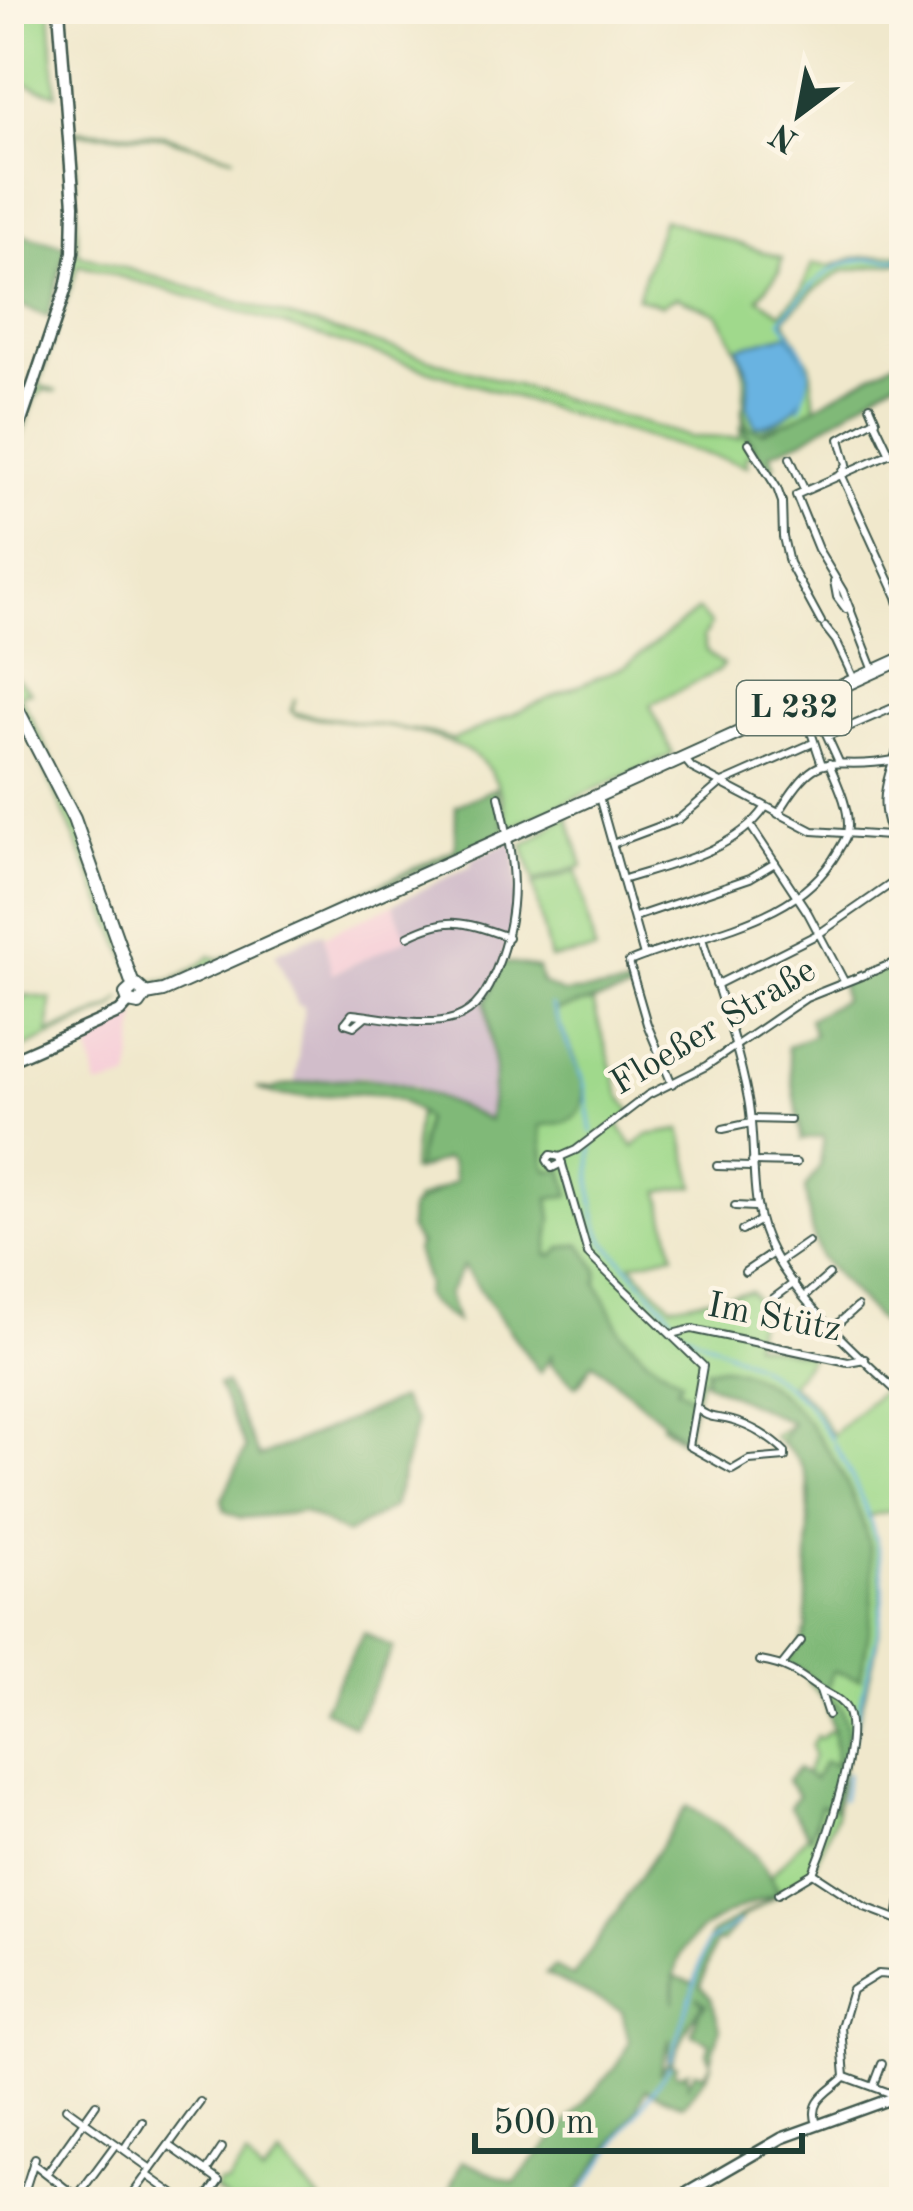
<svg xmlns="http://www.w3.org/2000/svg" width="913" height="2211" font-family="'Old Standard TT',serif">
  <style>
    .built { fill: #f6cfd8 }
    .industrial { fill: #d1bdca }
    .green { fill: #a0d98c; stroke: #608b60; stroke-width: 3 }
    .forest { fill: #80b978; stroke: #507b56; stroke-width: 3; fill-rule: evenodd }
    .water { fill: #69b3e1; stroke: #44788a; stroke-width: 3 }
    .lines { fill: none; stroke-linecap: round; stroke-linejoin: round }
    .stream { stroke: #69b3e1; stroke-width: 3 }
    .minor-casing { stroke: #3e574b; stroke-width: 10 }
    .tertiary-casing { stroke: #3e574b; stroke-width: 14 }
    .secondary-casing { stroke: #3e574b; stroke-width: 15 }
    .primary-casing { stroke: #3e574b; stroke-width: 16 }
    .minor { stroke: #fff; stroke-width: 6 }
    .tertiary { stroke: #fff; stroke-width: 9 }
    .secondary { stroke: #fff; stroke-width: 10 }
    .primary { stroke: #fff; stroke-width: 12 }
    .labels { text-anchor: middle; dominant-baseline: central; stroke-width: 9; stroke-linejoin: round; paint-order: stroke }
    .shield { fill: #fcf5e5; stroke: #617469; stroke-width: 3 }
    .shield-label { font-size: 33px; font-weight: bold; fill: #1f3d34 }
    .street-label { font-size: 36px; fill: #1f3d34; stroke: #fcf5e5 }
  </style>
  <rect width="100%" height="100%" fill="#fcf5e5"/>
  <filter id="ink" filterUnits="userSpaceOnUse"><feTurbulence type="fractalNoise" baseFrequency=".00833" numOctaves="2"/><feDisplacementMap in="SourceGraphic" scale="24" xChannelSelector="R" yChannelSelector="G"/><feConvolveMatrix kernelMatrix="1 2 1 2 8 2 1 2 1" color-interpolation-filters="sRGB"/></filter>
  <filter id="wash" filterUnits="userSpaceOnUse"><feTurbulence type="fractalNoise" baseFrequency=".004" numOctaves="4" result="noise"/><feDisplacementMap in="SourceGraphic" scale="48" xChannelSelector="R" yChannelSelector="G"/><feGaussianBlur stdDeviation="2.7" result="paint"/><feColorMatrix in="noise" values="0 0 0 0 0 0 0 0 0 0 0 0 0 0 0 0 0 1.4 0 .05"/><feComposite in="paint" operator="in"/></filter>
  <g filter="url(#wash)">
    <rect width="100%" height="100%" fill="#f0e8cc"/>
    <g class="built">
      <polygon points="393,904 408,939 331,974 324,936"/>
      <polygon points="138,1012 130,1079 97,1087 87,1036"/>
    </g>
    <polygon class="industrial" points="515,840 518,910 493,989 492,1029 488,1035 495,1072 489,1121 415,1086 363,1076 295,1084 304,1006 298,1005 275,953 323,932 332,974 407,939 393,904 472,865 470,860"/>
    <g class="green">
      <polygon points="9,9 50,9 56,94 9,78"/>
      <path d="M75 130 163 135 234 157 163 137 75 133 78 254 690 437 740 438 741 427 755 454 745 457 748 466C523 405 303 326 78 265L39 385 58 392 44 390 35 398 9 475 67 292Z"/>
      <path d="M663 219 782 258 779 272 758 298 781 313 802 289 812 264 831 266 853 258 904 254V262L843 271 814 290 784 319 810 364 815 407 790 421 757 432C732 419 750 392 743 369 738 351 728 330 718 314L677 297 661 305 637 298Z"/>
      <path d="M698 610 711 625 703 637 706 651 723 665 718 671 650 705 673 754 509 828C504 806 501 784 486 766 452 726 347 722 296 715L291 711 295 698 292 710 295 713 432 733 453 740 627 665Z"/>
      <path d="M9 670 30 692 19 694 89 833 141 978C164 990 192 972 210 956L219 959 238 953 168 984 151 987 135 977 9 687Z"/>
      <path d="M568 816 583 866 534 881 523 845C541 837 550 824 568 816Z"/>
      <polygon points="577,871 595,951 550,959 533,884"/>
      <path d="M538 973 554 1011 568 1005 593 1003 620 1095 632 1112 618 1124 634 1147 647 1135 681 1130 695 1186 660 1192 674 1254 631 1264 671 1305 750 1291 761 1306 753 1343 812 1356 790 1384 814 1405 832 1435 887 1386 904 1409V1508L868 1516C896 1590 875 1661 854 1733H848L836 1815 811 1872 780 1892 770 1877 818 1823 797 1793 813 1756 811 1745 817 1736 820 1738 829 1731 836 1732 828 1704 808 1682 802 1645 807 1627 810 1541 807 1472 802 1459 773 1437 794 1422 701 1378 683 1442 662 1425 663 1421 594 1360 579 1385 559 1368 551 1267 422 1259C415 1238 411 1222 415 1200L457 1181 452 1154 411 1170 419 1104 491 1126 497 1070 485 1001 493 988Z"/>
      <polygon points="26,995 51,999 49,1033 113,1007 122,998 113,1008 9,1055 9,998 23,1001"/>
      <polygon points="280,2157 322,2202 230,2202 215,2191 219,2184 227,2184 246,2158 262,2176"/>
    </g>
    <g class="forest">
      <polygon points="9,231 66,246 48,317 9,301"/>
      <path d="M904 356V374L803 440 770 453 775 465 769 468C754 449 741 432 742 407L748 427 763 432 790 421Z"/>
      <polygon points="495,788 506,831 251,947 249,944 455,849 456,806"/>
      <polygon points="904,959 904,1349 820,1257 811,1229 805,1188 820,1166 824,1136 802,1140 787,1047 814,1035 809,1019 843,1000 841,984"/>
      <path d="M503 962 538 968 541 983 563 993 631 987 633 991 554 1011C563 1039 607 1101 569 1120 561 1125 550 1123 540 1126L545 1166 548 1171 563 1170 570 1195 549 1199 552 1219 547 1255 553 1256 562 1248 581 1244 598 1270 597 1283 621 1332 648 1359 681 1380 677 1388 694 1398 685 1440 593 1362 576 1386 552 1365 551 1356 540 1373 463 1266 448 1294 456 1322 428 1302 424 1294 427 1284 416 1251 419 1244 409 1229 410 1208 455 1181 451 1163 446 1159 415 1171 425 1119C378 1068 311 1114 256 1088L271 1090C284 1084 302 1083 317 1081 398 1072 417 1090 489 1120L495 1072 486 1002Z"/>
      <path d="M723 1367C794 1373 859 1486 870 1551 877 1594 869 1637 860 1679L833 1671 826 1692 802 1671 783 1664 800 1646 806 1628 810 1492C806 1469 799 1457 780 1443L792 1423 705 1382 707 1369Z"/>
      <polygon points="225,1383 259,1457 400,1399 416,1422 393,1507 346,1534 304,1512 241,1518 225,1511 222,1499 246,1449 218,1385"/>
      <polygon points="364,1633 393,1648 354,1726 323,1709"/>
      <path d="M819 1689 842 1709 848 1731 835 1808 820 1805 811 1837 790 1807 798 1795 787 1781 797 1769 814 1779 824 1762 836 1765C836 1736 831 1714 819 1689Z"/>
      <path d="M687 1806C723 1827 763 1851 777 1893 721 1917 667 1930 674 2003V1976L694 1983 711 1934 784 1891 744 1916 721 1943 716 1941 700 1986 711 1998 720 2028 708 2073 683 2105 646 2089 636 2111 570 2202H444L462 2161 514 2183 619 2063 629 2042 622 2011 546 1974 554 1967 573 1977ZM696 1997 706 2004 699 2011 692 2034 710 2042 707 2053 712 2064 704 2073 695 2071 687 2087 691 2079 686 2077 688 2071 678 2075 674 2071 677 2066 668 2063 659 2074 670 2038 669 2060 673 2062C678 2046 693 2015 703 2004Z"/>
    </g>
    <path class="water" d="M788 334C793 341 800 350 804 358 819 393 788 425 756 426L747 406 749 376 738 347Z"/>
    <g class="lines">
      <g class="stream">
        <path d="M800 408C815 360 808 360 781 320L784 316C805 293 821 269 854 261 869 257 888 261 904 259"/>
        <polyline points="551,1005 584,1083 592,1132"/>
        <path d="M593 1143C588 1167 592 1222 605 1242L667 1310 681 1330 757 1365 785 1385 806 1402 832 1440"/>
        <path d="M834 1444C862 1491 890 1557 881 1613 875 1657 859 1698 852 1741"/>
        <polyline points="843,1799 847,1774"/>
        <polyline points="671,2060 707,1943 738,1923"/>
        <polyline points="575,2202 670,2066"/>
      </g>
    </g>
  </g>
  <g filter="url(#ink)">
    <g class="lines">
      <g class="minor-casing">
        <g id="minor">
          <polyline points="870,406 876,420"/>
          <polyline points="749,443 777,488 782,502 783,537 789,563 821,622"/>
          <polyline points="790,458 804,489"/>
          <polyline points="843,471 847,464 840,439 874,420 890,454"/>
          <polyline points="841,474 897,597 904,621"/>
          <polyline points="895,503 904,499"/>
          <polyline points="834,581 837,597 846,609"/>
          <polyline points="825,627 836,641 853,677"/>
          <polyline points="874,671 843,591 818,549 796,495 902,448"/>
          <path d="M904 731C886 782 871 809 904 857"/>
          <polyline points="828,736 904,703"/>
          <polyline points="683,757 692,768 813,831 904,837"/>
          <polyline points="822,765 810,729 812,722 823,727 839,762"/>
          <polyline points="599,797 644,956"/>
          <path d="M778 814C823 739 825 774 894 760"/>
          <polyline points="752,828 808,913 844,981"/>
          <polyline points="615,843 679,819 720,784 813,743"/>
          <path d="M625 879C673 864 736 850 765 808"/>
          <polyline points="635,917 750,878 775,863"/>
          <path d="M408 936C450 915 465 922 508 937"/>
          <path d="M702 938C718 991 738 1045 748 1099 758 1153 746 1203 773 1253 801 1305 861 1358 904 1398"/>
          <polyline points="716,985 820,933 904,875"/>
          <path d="M345 1023 352 1014C384 1017 424 1028 455 1018 477 1011 488 990 496 970 521 905 515 862 499 796"/>
          <polyline points="345,1023 354,1026 366,1016"/>
          <path d="M672 1084 647 1024 629 962C700 932 797 925 838 851 843 842 848 836 848 825 848 804 837 783 829 763"/>
          <polyline points="752,1119 790,1120"/>
          <polyline points="723,1129 751,1123"/>
          <path d="M560 1157 588 1254 703 1366 689 1446 732 1470 749 1460 785 1457V1452C771 1438 751 1426 733 1421 717 1416 708 1420 696 1407"/>
          <polyline points="752,1162 796,1163"/>
          <polyline points="562,1163 552,1168 547,1160 551,1155 560,1157 576,1150 648,1095 706,1066 806,998 904,959"/>
          <polyline points="717,1166 751,1167"/>
          <polyline points="735,1206 755,1207"/>
          <polyline points="742,1231 759,1221"/>
          <polyline points="779,1262 808,1242"/>
          <polyline points="745,1272 773,1253"/>
          <polyline points="805,1296 829,1275"/>
          <polyline points="766,1304 794,1283"/>
          <polyline points="834,1327 857,1307"/>
          <polyline points="672,1334 692,1329 848,1362 865,1359"/>
          <path d="M760 1661C786 1665 797 1673 818 1688 828 1695 841 1698 847 1710 861 1740 826 1842 813 1873"/>
          <polyline points="782,1665 801,1641"/>
          <polyline points="820,1690 828,1715"/>
          <polyline points="813,1873 865,1907 904,1922"/>
          <polyline points="778,1894 813,1873"/>
          <polyline points="898,1918 904,1883"/>
          <polyline points="846,2077 898,2096"/>
          <polyline points="874,2085 882,2064"/>
          <polyline points="66,2108 151,2169"/>
          <path d="M817 2124C808 2100 830 2092 845 2077L841 2027 852 1990 878 1974 904 1976"/>
          <polyline points="170,2146 219,2181 204,2202"/>
          <polyline points="124,2149 142,2121"/>
          <polyline points="33,2163 83,2202"/>
          <polyline points="206,2172 222,2148"/>
          <polyline points="47,2173 96,2104"/>
          <polyline points="147,2175 185,2202"/>
          <polyline points="78,2195 115,2145"/>
          <polyline points="21,2202 35,2158"/>
          <polyline points="127,2202 200,2102"/>
        </g>
      </g>
      <g class="tertiary-casing">
        <polyline id="tertiary" points="671,2202 782,2138 904,2094"/>
      </g>
      <g class="secondary-casing">
        <g id="secondary">
          <polyline points="9,457 66,288 73,252 74,205 59,9"/>
          <polyline points="9,1061 120,1012 129,1002"/>
        </g>
      </g>
      <g class="primary-casing">
        <g id="primary">
          <polyline points="9,693 74,819 133,985"/>
          <polyline points="670,764 904,658"/>
          <polyline points="146,994 136,985 126,994 129,1002 139,1004 146,994 163,991 675,761"/>
        </g>
      </g>
      <use href="#minor" class="minor"/>
      <use href="#tertiary" class="tertiary"/>
      <use href="#secondary" class="secondary"/>
      <use href="#primary" class="primary"/>
    </g>
  </g>
  <g class="labels">
    <rect class="shield" x="737" y="681" width="114" height="54" rx="9"/>
    <g class="shield-label">
      <text x="794" y="708">L 232</text>
    </g>
    <g class="street-label">
      <text transform="translate(714 1028) rotate(-31)">Floeßer Straße</text>
      <text transform="translate(774 1319) rotate(11)">Im Stütz</text>
    </g>
  </g>
  <rect width="913" height="2211" fill="none" stroke="#fcf5e5" stroke-width="48"/>
  <g transform="translate(799 114) rotate(212)" stroke="#fcf5e5" stroke-width="9" paint-order="stroke">
  <path d="M0-9L21 45L0 30L-21 45Z" fill="#1f3d34"/>
  <text y="-18" font-size="33" font-weight="bold" text-anchor="middle" fill="#1f3d34">N</text>
  </g>
  <path d="M475 2133v18h327v-18" fill="none" stroke="#1f3d34" stroke-width="6"/>
  <text x="493" y="2133" font-size="36" fill="#1f3d34" stroke="#fcf5e5" stroke-width="9" paint-order="stroke">500 m</text>
</svg>
